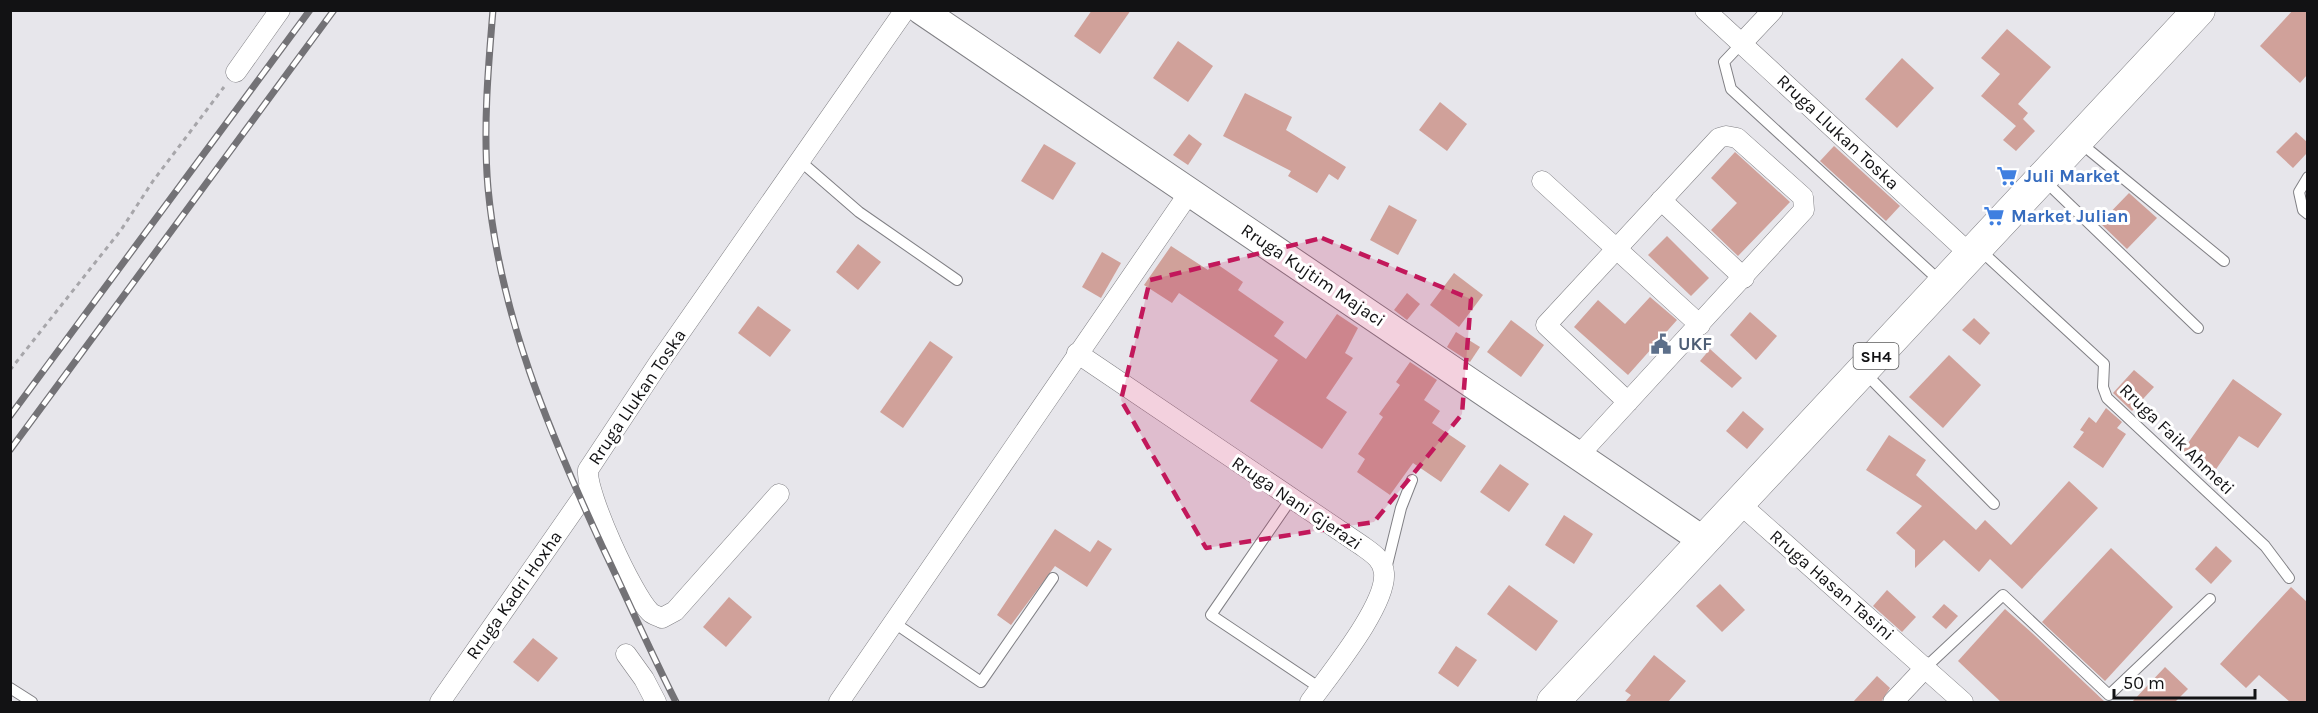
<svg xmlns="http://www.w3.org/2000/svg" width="2318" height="713" font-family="Karla,sans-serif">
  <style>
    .building { fill: #d0a19a }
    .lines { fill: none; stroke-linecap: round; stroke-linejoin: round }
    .lane-casing { stroke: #818085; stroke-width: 12 }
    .street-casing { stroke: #818085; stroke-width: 21 }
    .secondary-casing { stroke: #818085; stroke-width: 30 }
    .primary-casing { stroke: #818085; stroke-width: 33 }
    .path { stroke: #a7a6aa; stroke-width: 3; stroke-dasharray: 4.5 4.5; stroke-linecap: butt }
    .lane { stroke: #fff; stroke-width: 10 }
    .street { stroke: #fff; stroke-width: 20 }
    .secondary { stroke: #fff; stroke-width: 28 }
    .primary { stroke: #fff; stroke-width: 32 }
    .rail-casing { stroke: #737276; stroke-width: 7 }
    .rail { stroke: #fff; stroke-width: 4.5; stroke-dasharray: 14; stroke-linecap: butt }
    .marked { fill: #c2185b; fill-opacity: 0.2; stroke: #c2185b; stroke-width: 4.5; stroke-dasharray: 12 8; stroke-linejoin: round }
    .labels { text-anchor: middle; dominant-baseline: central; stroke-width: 6; stroke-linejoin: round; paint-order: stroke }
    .shield { fill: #fff; stroke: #59595a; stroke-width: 1.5 }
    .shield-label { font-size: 16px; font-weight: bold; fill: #121214 }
    .street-label { font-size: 18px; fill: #121214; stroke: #fff }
    .shop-label { font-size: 18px; font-weight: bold; fill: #366cbe; stroke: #fff; text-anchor: start }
    .service-label { font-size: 18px; font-weight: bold; fill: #4e5e75; stroke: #fff; text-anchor: start }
  </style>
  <rect width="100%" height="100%" fill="#e7e6eb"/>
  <g class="building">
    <polygon points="1092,10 1131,10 1100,54 1074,36"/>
    <polygon points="2293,10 2307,10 2307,75 2300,83 2260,46"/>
    <polygon points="2007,29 2051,67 2018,104 2028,113 2023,119 2035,131 2016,151 2003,140 2016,126 1981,96 2000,74 1981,58"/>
    <polygon points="1178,41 1213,66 1188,102 1153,78"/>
    <polygon points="1902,58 1934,88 1897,128 1865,99"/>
    <polygon points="1245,93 1292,117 1286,130 1346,167 1338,180 1329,174 1317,193 1288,176 1291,171 1223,136"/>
    <polygon points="1440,102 1467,124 1447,151 1419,130"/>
    <polygon points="2296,132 2307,142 2307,153 2293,168 2276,152"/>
    <polygon points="1189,134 1202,144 1188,165 1173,155"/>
    <polygon points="1044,144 1076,163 1053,200 1021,181"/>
    <polygon points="1834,146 1900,206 1886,221 1820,161"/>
    <polygon points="1735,152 1790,202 1738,256 1711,230 1737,203 1711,178"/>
    <polygon points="2129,193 2157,218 2127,249 2100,223"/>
    <polygon points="1389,205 1417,220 1398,255 1370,240"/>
    <polygon points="1667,236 1709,278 1691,296 1648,255"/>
    <polygon points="858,244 881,262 858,290 836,272"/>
    <polygon points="1171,246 1208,270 1214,262 1243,282 1238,290 1284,322 1274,336 1306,359 1337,314 1358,328 1345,353 1353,358 1326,398 1347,412 1322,449 1250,401 1278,360 1179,293 1172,303 1144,285"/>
    <polygon points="1102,252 1121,263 1101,298 1082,287"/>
    <polygon points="1454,273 1483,295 1459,327 1430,305"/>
    <polygon points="1407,293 1420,304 1407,320 1394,310"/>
    <polygon points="1650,297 1677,320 1628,375 1574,327 1598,300 1625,324"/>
    <polygon points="758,306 791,330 770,357 738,333"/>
    <polygon points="1750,312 1777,336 1756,360 1730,335"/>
    <polygon points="1974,318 1990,333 1980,345 1962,330"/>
    <polygon points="1511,320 1544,345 1521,377 1487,352"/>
    <polygon points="1456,332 1480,347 1470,362 1447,347"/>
    <polygon points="930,341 953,357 903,428 880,412"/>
    <polygon points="1710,349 1742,378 1732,388 1700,361"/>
    <polygon points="1949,355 1981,385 1943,428 1909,397"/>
    <polygon points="1410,362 1437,380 1424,400 1440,411 1432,423 1466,446 1441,482 1413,463 1390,495 1357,472 1365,459 1358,454 1383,417 1379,414 1400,385 1396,382"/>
    <polygon points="2134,370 2154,387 2132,411 2113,393"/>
    <polygon points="2233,379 2282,414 2258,448 2239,436 2212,475 2181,453"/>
    <polygon points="2106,408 2122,422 2117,428 2126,434 2103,468 2073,447 2084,432 2080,430 2089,417 2096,423"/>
    <polygon points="1743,411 1764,429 1747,449 1726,431"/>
    <polygon points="1889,435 1926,460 1916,475 1976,530 1985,520 2011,545 2069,481 2098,508 2022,589 1990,559 1979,572 1944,540 1915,568 1915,550 1896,533 1922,506 1866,470"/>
    <polygon points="1500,464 1529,484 1509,512 1480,492"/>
    <polygon points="1564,515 1593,534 1574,564 1545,545"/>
    <polygon points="1055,529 1090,552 1098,540 1112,549 1087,587 1055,566 1011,625 997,615"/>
    <polygon points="2216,546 2232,561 2211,584 2195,569"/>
    <polygon points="2111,548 2173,607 2105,681 2042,622"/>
    <polygon points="1720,584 1745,610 1722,632 1696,606"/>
    <polygon points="1509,585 1558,621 1536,651 1487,614"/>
    <polygon points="2291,587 2307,602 2307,702 2290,702 2259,675 2246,688 2220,664"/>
    <polygon points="1887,590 1916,617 1902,632 1873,606"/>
    <polygon points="729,597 752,617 726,647 703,627"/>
    <polygon points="1944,604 1958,616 1946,629 1932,617"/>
    <polygon points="2005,609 2032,633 2105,702 2001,702 1958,661"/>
    <polygon points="533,638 558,658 538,682 513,662"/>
    <polygon points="1456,646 1477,660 1458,687 1438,673"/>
    <polygon points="1654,655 1686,681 1668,702 1625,702 1631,695 1625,691"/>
    <polygon points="2165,667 2188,689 2175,702 2132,702"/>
    <polygon points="1877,676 1890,688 1881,702 1853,702"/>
  </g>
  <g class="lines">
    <g class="lane-casing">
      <g id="lane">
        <polyline points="1741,44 1724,62 1731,89 1941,282"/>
        <polyline points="2078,141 2224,261"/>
        <polyline points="799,160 859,212 957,280"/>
        <polyline points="2308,177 2299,192 2303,210 2308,214"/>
        <polyline points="2045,181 2198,328"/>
        <polyline points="1979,249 2104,364 2103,387 2107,398 2265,546 2289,578"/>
        <polyline points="1865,373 1994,504"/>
        <polyline points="1291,499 1211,615 1320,688"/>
        <polyline points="1386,569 1401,508 1412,480"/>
        <polyline points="893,622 981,682 1053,578"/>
        <polyline points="1926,667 2003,595 2109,695 2210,599"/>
        <polyline points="10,688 32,702"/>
      </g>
    </g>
    <g class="street-casing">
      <g id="street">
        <polyline points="1705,10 1971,255"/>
        <polyline points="1741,44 1773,10"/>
        <polyline points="236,72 280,10"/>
        <polyline points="1542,181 1700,325"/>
        <polyline points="1661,200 1744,278"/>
        <path d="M1077 353 1361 545C1372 553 1383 559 1384 573 1387 605 1329 675 1310 702"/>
        <polyline points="1579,455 1804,210 1803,197 1737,138 1726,136 1719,138 1546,325 1628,402"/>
        <path d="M779 494 675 611 662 618C658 616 653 615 650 612 632 594 586 494 588 470L658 364 905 10"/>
        <polyline points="1739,503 1963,702"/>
        <polyline points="626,654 644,679 656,702"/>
        <polyline points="440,702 589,488"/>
        <polyline points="839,702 1189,193"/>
        <polyline points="1893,702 1926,667"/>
      </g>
    </g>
    <g class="secondary-casing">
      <polyline id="secondary" points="921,10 1704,541"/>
    </g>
    <g class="primary-casing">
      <polyline id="primary" points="1553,702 2199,10"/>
    </g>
    <polyline class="path" points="10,370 121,230 153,181 224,87"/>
    <use href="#lane" class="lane"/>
    <use href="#street" class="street"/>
    <use href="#secondary" class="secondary"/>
    <use href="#primary" class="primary"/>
    <g class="rail-casing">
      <g id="rail">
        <path d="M493 10C488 69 483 129 488 188 500 316 549 431 602 546 627 598 650 651 676 702"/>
        <polyline points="10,416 310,10"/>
        <polyline points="10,450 334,10"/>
      </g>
    </g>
    <use href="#rail" class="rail"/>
  </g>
  <path class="marked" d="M1322 238 1471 299 1462 414 1374 522 1206 548 1121 400 1150 280Z"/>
  <defs>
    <g id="supermarket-bare" transform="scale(1.62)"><path d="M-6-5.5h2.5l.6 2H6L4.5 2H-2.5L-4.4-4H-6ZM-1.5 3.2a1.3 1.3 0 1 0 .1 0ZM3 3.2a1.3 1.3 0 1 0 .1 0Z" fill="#3f7fe0" stroke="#fff" stroke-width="2.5" paint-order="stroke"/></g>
    <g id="civic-bare" transform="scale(1.62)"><path d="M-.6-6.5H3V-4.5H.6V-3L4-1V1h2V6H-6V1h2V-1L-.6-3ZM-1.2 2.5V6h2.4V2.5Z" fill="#5c6f8a" stroke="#fff" stroke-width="2.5" paint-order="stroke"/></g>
  </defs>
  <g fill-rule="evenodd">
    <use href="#supermarket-bare" x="2007" y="176"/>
    <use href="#supermarket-bare" x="1994" y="216"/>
    <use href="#civic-bare" x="1661" y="344"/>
  </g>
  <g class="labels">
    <rect class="shield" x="1853.5" y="343" width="45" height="26" rx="4.5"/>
    <g class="shield-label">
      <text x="1876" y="356">SH4</text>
    </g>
    <g class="street-label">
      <text transform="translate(1838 132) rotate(43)">Rruga Llukan Toska</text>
      <text transform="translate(1313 275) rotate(34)">Rruga Kujtim Majaci</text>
      <text transform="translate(637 397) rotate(-56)">Rruga Llukan Toska</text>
      <text transform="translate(2177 439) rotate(44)">Rruga Faik Ahmeti</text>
      <text transform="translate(1297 503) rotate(34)">Rruga Nani Gjerazi</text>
      <text transform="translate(1832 585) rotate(41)">Rruga Hasan Tasini</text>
      <text transform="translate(514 595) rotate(-55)">Rruga Kadri Hoxha</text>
    </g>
    <g class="shop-label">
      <text x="2024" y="176">Juli Market</text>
      <text x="2011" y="216">Market Julian</text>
    </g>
    <g class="service-label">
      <text x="1678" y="344">UKF</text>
    </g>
  </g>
  <rect width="2318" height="713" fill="none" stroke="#121214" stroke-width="24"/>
  <path d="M2114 689v9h141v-9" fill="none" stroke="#121214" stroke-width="3"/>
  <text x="2123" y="689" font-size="18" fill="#121214" stroke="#ffffff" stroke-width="4.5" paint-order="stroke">50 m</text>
</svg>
